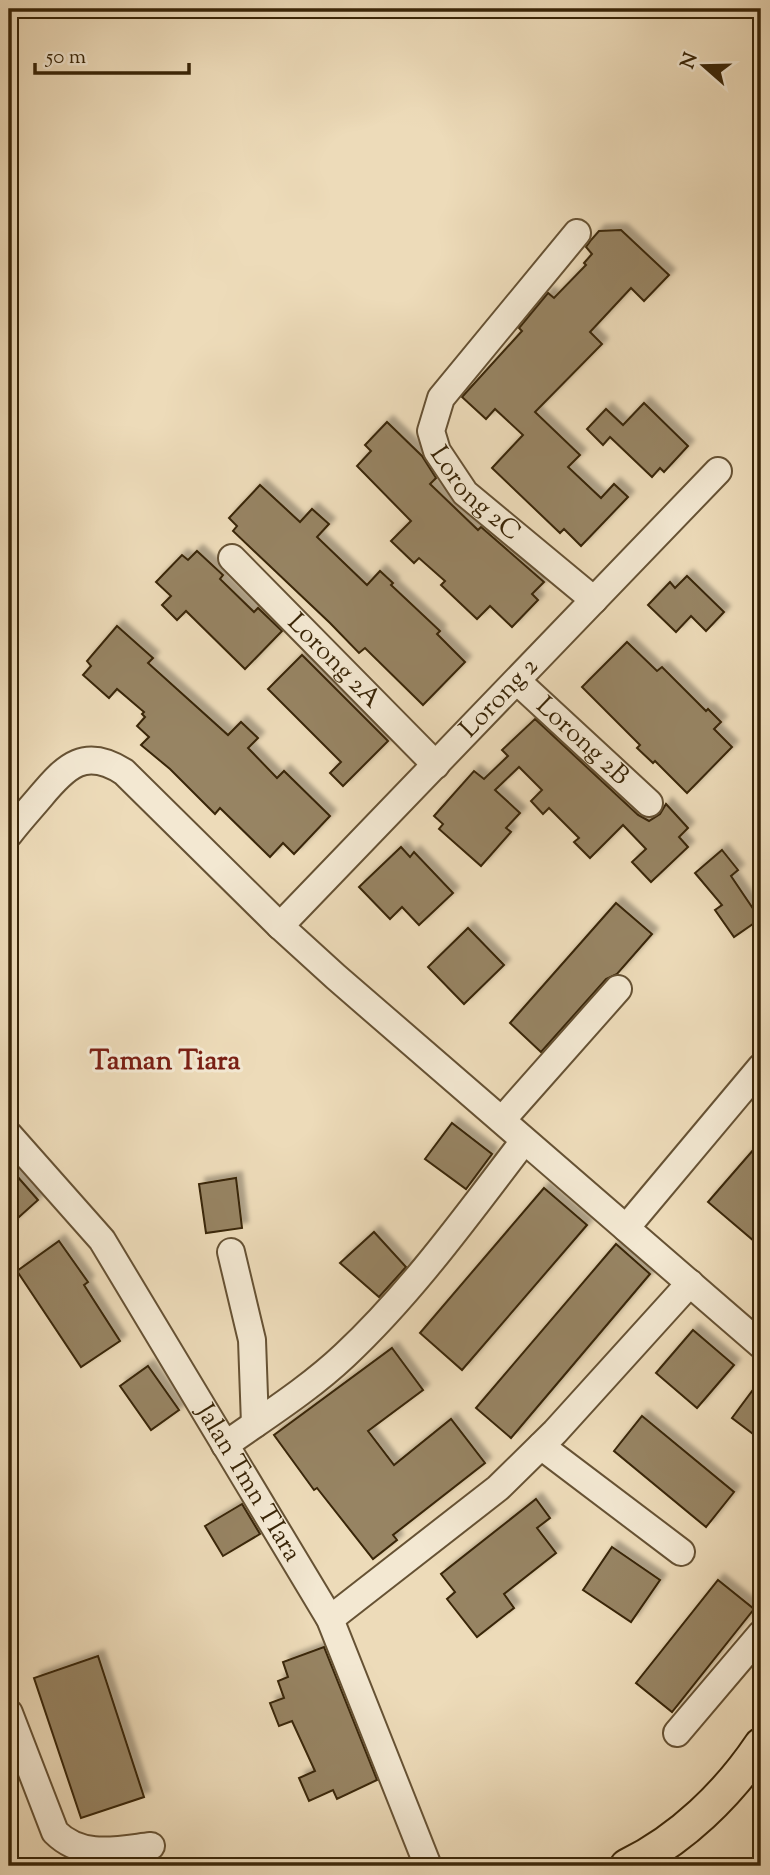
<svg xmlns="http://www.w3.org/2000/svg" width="770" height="1875" font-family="'Sorts Mill Goudy',serif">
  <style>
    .building { fill: #978464; stroke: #392507; stroke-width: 2; filter: url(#shadow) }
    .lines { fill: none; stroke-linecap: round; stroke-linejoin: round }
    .minor-casing { stroke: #665234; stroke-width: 30 }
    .major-casing { stroke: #392507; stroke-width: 37 }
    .minor { stroke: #f3e8d2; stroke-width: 26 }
    .major { stroke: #eddbb9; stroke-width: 33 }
    .labels { text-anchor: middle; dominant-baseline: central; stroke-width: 6; stroke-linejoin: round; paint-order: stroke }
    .street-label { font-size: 26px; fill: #392507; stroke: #f3e8d2 }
    .neighbourhood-label { font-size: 28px; font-weight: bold; fill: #7a1f14; stroke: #f3e8d2 }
  </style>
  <defs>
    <filter id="shadow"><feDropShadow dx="6" dy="-6" stdDeviation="2" flood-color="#0004"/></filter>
  </defs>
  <rect width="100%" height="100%" fill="#eddbb9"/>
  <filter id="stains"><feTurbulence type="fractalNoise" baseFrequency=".00286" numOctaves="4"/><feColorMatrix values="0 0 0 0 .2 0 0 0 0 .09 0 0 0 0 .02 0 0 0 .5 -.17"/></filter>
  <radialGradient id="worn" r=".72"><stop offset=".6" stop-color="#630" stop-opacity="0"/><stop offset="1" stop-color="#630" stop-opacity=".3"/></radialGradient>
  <g class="building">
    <polygon points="621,230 669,275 644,301 631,288 590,332 602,344 535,412 580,455 568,467 601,498 614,484 628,497 581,546 564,529 560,533 492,468 523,435 495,409 486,419 462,397 522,331 519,328 548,293 554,298 586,265 584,263 592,254 586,247 591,240 599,231"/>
    <polygon points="644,403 688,446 664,472 660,468 652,477 610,437 603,445 587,429 606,409 623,425"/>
    <polygon points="387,422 422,456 436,478 430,484 478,530 481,527 544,582 532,594 538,600 512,627 490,606 477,619 441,585 445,581 419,558 414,563 391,541 411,521 357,466 371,451 365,445"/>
    <polygon points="260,485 300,522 312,509 329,524 317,537 367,585 380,571 393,583 391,585 440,631 437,634 465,662 423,705 365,648 359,653 330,623 233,531 237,526 229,518"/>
    <polygon points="197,551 223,575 220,579 254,612 258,608 282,631 245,669 186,611 177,620 162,605 171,596 156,582 182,555 188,560"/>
    <polygon points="687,576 724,612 706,631 691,616 676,632 648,605 670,582 675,588"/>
    <polygon points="117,626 153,658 148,663 228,735 241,722 258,738 248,748 277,778 284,771 330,816 294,854 283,843 270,857 220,808 215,814 170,769 141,745 149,737 137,726 145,717 142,714 144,712 117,689 109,698 83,675 91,666 87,661"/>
    <polygon points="627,642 657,671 662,667 706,711 708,709 721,722 714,729 732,747 687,793 655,761 653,763 637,748 640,745 582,687"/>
    <polygon points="302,655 388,741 343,786 330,773 341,762 268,689"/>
    <polygon points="535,719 638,815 649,821 660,814 666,804 688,828 679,837 688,847 651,882 632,862 646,849 623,825 590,858 574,842 579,838 549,808 543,814 531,801 542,790 519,767 495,790 520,813 506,828 511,832 481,866 439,829 443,824 434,816 474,771 484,779 508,756 502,750"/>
    <polygon points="401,847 410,857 414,852 453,893 419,925 402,907 390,919 359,887"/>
    <polygon points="722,850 738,870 731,876 760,919 734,937 715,910 722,905 695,873"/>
    <polygon points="616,903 652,934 617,974 606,979 541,1052 510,1023"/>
    <polygon points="468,928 504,965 464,1004 428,967"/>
    <polygon points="452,1123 492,1154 466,1189 425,1159"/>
    <polygon points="761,1141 761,1233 754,1241 708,1202"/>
    <polygon points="9,1167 38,1200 9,1226"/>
    <polygon points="236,1178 242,1228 206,1233 199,1184"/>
    <polygon points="544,1188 587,1225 462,1370 420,1333"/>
    <polygon points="374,1232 406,1267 379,1297 340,1263"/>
    <polygon points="59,1241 88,1282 84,1285 120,1341 81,1367 17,1271"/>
    <polygon points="616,1244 650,1274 511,1438 476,1408"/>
    <polygon points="693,1330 734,1365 697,1408 656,1373"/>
    <polygon points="392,1348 423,1390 368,1431 394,1465 451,1419 485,1463 393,1535 397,1540 373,1559 317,1488 314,1490 274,1435"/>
    <polygon points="148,1366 179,1410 151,1430 120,1386"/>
    <polygon points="761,1379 761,1440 732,1418"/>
    <polygon points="642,1416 734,1492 706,1527 614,1451"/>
    <polygon points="536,1499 550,1518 537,1528 556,1553 504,1594 514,1608 477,1637 447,1599 455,1592 441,1574"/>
    <polygon points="242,1504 260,1534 223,1556 205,1526"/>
    <polygon points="612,1547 660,1580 631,1622 583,1590"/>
    <polygon points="718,1580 754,1609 672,1712 636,1683"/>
    <polygon points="324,1647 377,1780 337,1799 333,1790 309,1801 299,1778 315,1771 292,1721 279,1726 270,1703 284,1698 278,1681 288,1677 283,1662"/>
    <polygon points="98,1656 144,1797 81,1818 34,1678"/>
  </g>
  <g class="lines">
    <g class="minor-casing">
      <g id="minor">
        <path id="s1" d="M577 233 441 398 431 431 437 451 465 493 594 600"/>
        <path id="s2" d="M232 558 436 765"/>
        <path id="s3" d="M517 681 649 803"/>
        <path id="s4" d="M9 834C19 821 30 809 41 796 66 766 85 747 124 772L280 926 718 471"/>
        <polyline points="280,926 336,977 761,1345"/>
        <polyline points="502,1120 618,989"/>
        <path id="s5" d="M9 1135 102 1240 330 1619 428 1866"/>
        <polyline points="626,1228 761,1067"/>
        <polyline points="231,1252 252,1340 255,1424"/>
        <path d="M225 1445C266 1416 309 1389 345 1355 413 1291 468 1214 524 1141"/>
        <polyline points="541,1446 681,1552"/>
        <polyline points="330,1619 498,1488 555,1432 690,1283"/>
        <path d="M9 1713 55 1832C82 1859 117 1850 151 1846"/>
        <polyline points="677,1733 761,1634"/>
      </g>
    </g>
    <g class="major-casing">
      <path id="major" d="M627 1866C681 1840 728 1794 761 1745"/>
    </g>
    <use href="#minor" class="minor"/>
    <use href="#major" class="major"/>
  </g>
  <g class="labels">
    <g class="street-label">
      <text stroke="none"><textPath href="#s1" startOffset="327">Lorong 2C</textPath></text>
      <text stroke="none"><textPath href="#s2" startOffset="145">Lorong 2A</textPath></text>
      <text stroke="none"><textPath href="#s4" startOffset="684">Lorong 2</textPath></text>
      <text stroke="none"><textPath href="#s3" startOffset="89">Lorong 2B</textPath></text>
      <text stroke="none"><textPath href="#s5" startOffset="424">Jalan Tmn TIara</textPath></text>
    </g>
    <g class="neighbourhood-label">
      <text x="165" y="1062">Taman Tiara</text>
    </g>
  </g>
  <rect width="770" height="1875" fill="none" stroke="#eddbb9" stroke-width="35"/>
  <rect x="10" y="10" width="749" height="1854" fill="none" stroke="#392507" stroke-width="3.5"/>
  <rect x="18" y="18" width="735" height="1840" fill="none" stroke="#392507" stroke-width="2"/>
  <g transform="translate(704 66) rotate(290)" stroke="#f3e8d2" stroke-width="5" paint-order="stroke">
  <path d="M0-5L12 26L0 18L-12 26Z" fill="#392507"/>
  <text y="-10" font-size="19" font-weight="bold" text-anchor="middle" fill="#392507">N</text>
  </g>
  <path d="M35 63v10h154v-10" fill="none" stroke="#392507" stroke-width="3.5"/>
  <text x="46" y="63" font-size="21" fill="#392507" stroke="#f3e8d2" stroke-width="5" paint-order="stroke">50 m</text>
  <rect width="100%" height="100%" filter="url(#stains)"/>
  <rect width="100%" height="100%" fill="url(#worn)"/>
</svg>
